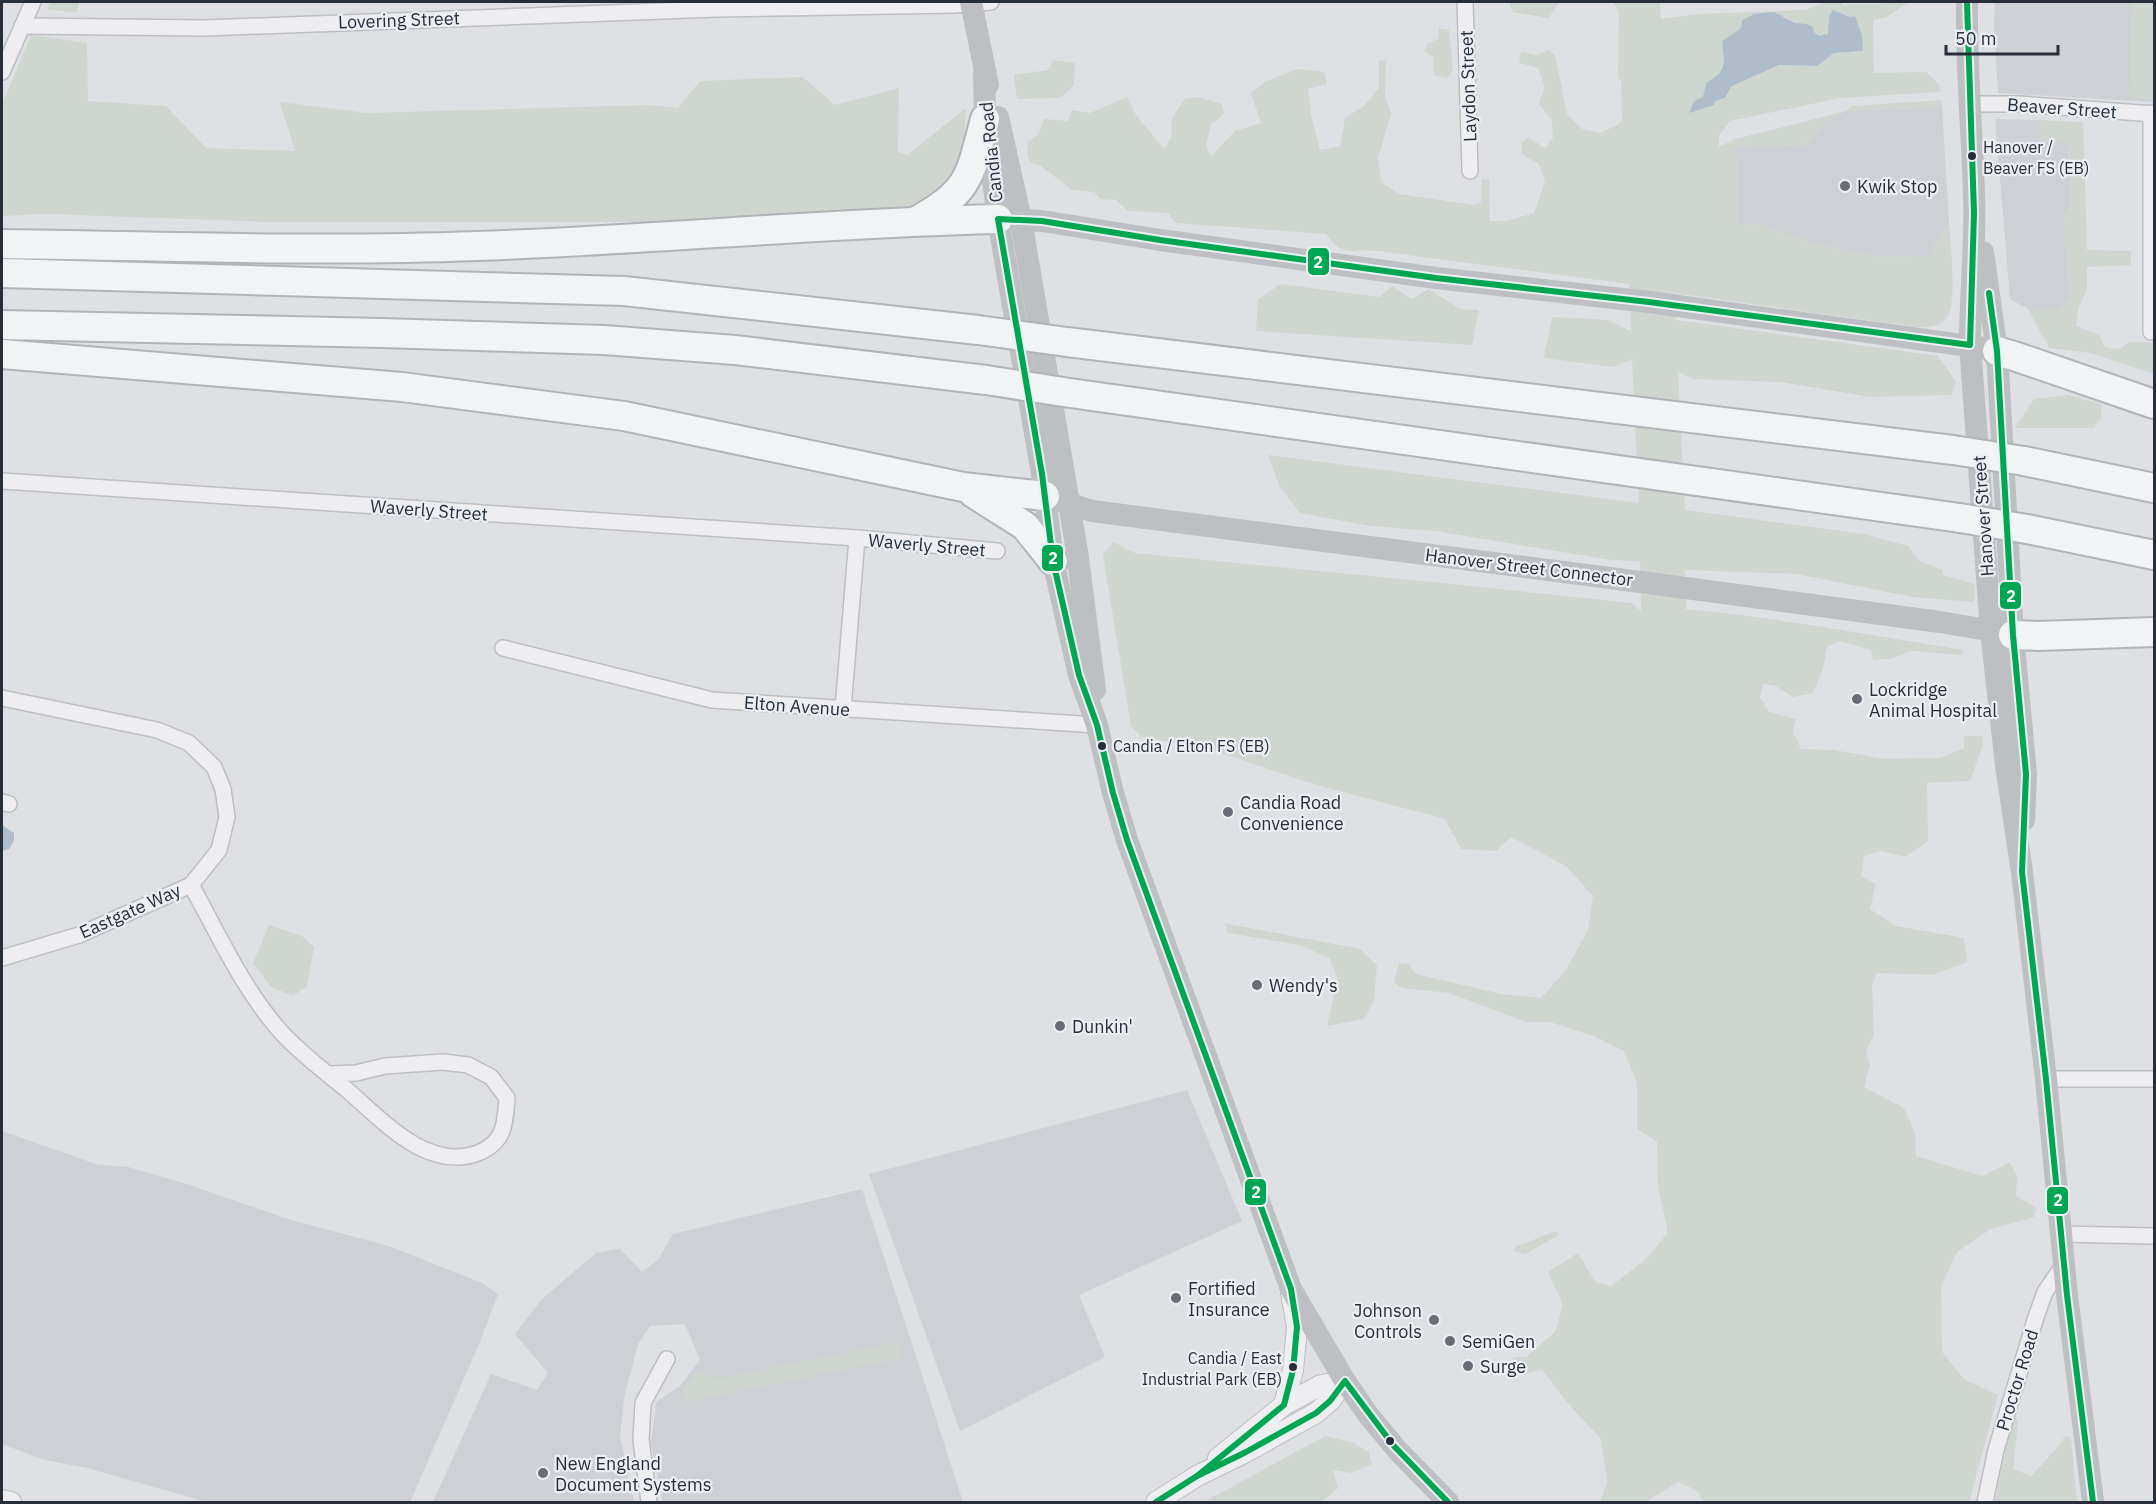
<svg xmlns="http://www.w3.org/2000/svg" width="2156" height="1504" font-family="'IBM Plex Sans',sans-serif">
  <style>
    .built { fill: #cdd0d5 }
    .green { fill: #cfd6cf; fill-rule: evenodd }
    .water { fill: #afbdcb }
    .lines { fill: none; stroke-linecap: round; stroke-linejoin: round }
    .minor-casing { stroke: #bcbec1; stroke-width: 18 }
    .tertiary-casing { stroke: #bcbec1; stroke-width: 22 }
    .motorway-casing { stroke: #b1b3b8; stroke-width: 32 }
    .minor { stroke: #eeeef0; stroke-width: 15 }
    .tertiary { stroke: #eeeef0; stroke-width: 20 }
    .secondary { stroke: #bdbfc3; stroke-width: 22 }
    .motorway { stroke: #f2f3f4; stroke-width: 28 }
    .motorway-bridge-casing { stroke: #b1b3b8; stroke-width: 32; stroke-linecap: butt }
    .motorway-bridge { stroke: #f2f3f4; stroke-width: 28 }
    .bus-1-casing { stroke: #ebeff3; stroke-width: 10 }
    .bus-1 { stroke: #00a651; stroke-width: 6 }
    .bus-dot { fill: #282e39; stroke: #ebeff3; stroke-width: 2 }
    .poi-dot { fill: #686c74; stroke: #ebeff3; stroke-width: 2 }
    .labels { text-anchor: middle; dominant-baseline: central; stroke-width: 4.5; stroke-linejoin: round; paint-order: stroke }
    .bus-label { font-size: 16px; fill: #282e39; stroke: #ebeff3; text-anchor: start }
    .street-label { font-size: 18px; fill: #282e39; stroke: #ebeff3 }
    .poi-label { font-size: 18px; fill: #282e39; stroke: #ebeff3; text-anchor: start }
    .line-badge { stroke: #ebeff3; stroke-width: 2 }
    .badge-label { font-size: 16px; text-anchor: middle; font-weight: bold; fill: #fff }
  </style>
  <rect width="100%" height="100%" fill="#dee0e3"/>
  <g class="built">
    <polygon points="1995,2 2154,2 2154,102 1998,93 1994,27"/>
    <polygon points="1942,107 1949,222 1927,257 1872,256 1809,242 1759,224 1738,225 1736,147 1806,145 1827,120 1846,111"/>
    <polygon points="1995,119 2039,120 2039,140 2068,143 2071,206 2064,215 2069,298 2060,309 2028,309 2010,299"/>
    <polygon points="1187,1090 1242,1221 1079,1295 1105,1357 960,1431 869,1174"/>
    <polygon points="2,1131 96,1164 128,1167 187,1184 291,1220 389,1246 482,1283 498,1294 479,1344 410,1502 207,1502 87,1468 45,1460 2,1444"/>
    <polygon points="862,1189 963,1502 663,1502 651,1444 656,1402 680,1386 700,1360 685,1324 650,1326 638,1344 624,1398 620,1436 634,1502 433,1502 491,1374 537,1390 548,1373 515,1334 542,1299 596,1253 620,1249 642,1272 658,1260 673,1234"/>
  </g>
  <g class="green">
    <polygon points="50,2 79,2 77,13 47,9"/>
    <polygon points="1510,2 1559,2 1549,18 1512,12"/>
    <path d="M1613 2H1660L1661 19 1698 14 1805 10 1827 2H1842L1843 6C1857 1 1864 6 1877 4 1888 3 1897 2 1908 2L1887 17 1873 20 1874 73 1926 72 1939 84 1940 92 1840 98 1730 121 1719 135V147L1735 139 1846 111 1851 106 1942 100V107L1846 111 1827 120 1806 145 1736 148 1738 225 1759 224 1809 242 1872 256 1927 257 1949 222C1950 242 1958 305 1946 319 1938 328 1926 327 1915 327L1674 293 1676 320 1938 356 1956 382 1951 395 1870 397 1780 382 1692 379 1678 372 1685 510 1864 534 1908 546 1919 561 1943 570V575L1975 584 1974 602 1913 597 1796 574 1685 570 1686 609C1780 618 1871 635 1964 650L1961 655 1911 651 1891 659 1873 660 1871 650 1839 641 1827 647 1823 669 1813 693 1793 697 1776 686 1764 684 1760 697 1769 712 1796 719 1793 732 1801 749 1834 750 1884 759 1940 758 1964 748V736H1982L1983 745 1970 781 1927 783 1928 841 1905 857 1882 851 1864 856 1861 876 1876 884 1870 909 1896 926 1964 938 1967 962 1933 975 1877 973 1872 985 1874 1034 1866 1051 1870 1064 1864 1087 1904 1108 1915 1133 1916 1156 1982 1176 2010 1162 2017 1177 2016 1196 2036 1208 2034 1217 1991 1229 1957 1252 1941 1287 1942 1352 1964 1379 1998 1395 1969 1502H1704L1696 1490 1678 1482 1645 1502H1600L1607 1482 1601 1439 1571 1407 1542 1370 1520 1375 1497 1374 1514 1357H1526L1555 1332 1563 1305 1548 1272 1578 1253 1595 1282 1611 1286 1646 1259 1667 1234V1227L1658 1187 1657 1142 1637 1129V1083L1624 1051 1593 1036 1550 1022H1526L1449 993 1402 988 1394 982 1399 963 1409 964 1415 974 1502 994 1541 998 1566 970 1588 930 1593 896 1566 866 1511 837 1496 851 1461 849 1445 819 1310 783 1206 748 1141 737 1131 726 1103 555 1113 542 1135 553 1452 584 1631 603 1641 611 1640 561 1611 560 1435 531 1370 526 1300 513 1279 485 1268 455 1639 503 1632 359 1614 367 1544 358 1552 317 1608 320 1631 331 1629 284 1377 251C1351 248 1344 259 1326 234L1175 223 1168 213 1128 211 1116 200 1100 199 1094 192 1072 190 1041 166 1031 163 1027 154 1028 141 1038 135 1044 119 1068 121 1072 110 1090 113 1127 97 1136 115 1164 149 1171 138 1172 118 1185 99 1198 97 1221 104 1225 113 1211 124 1206 146 1211 156 1235 131 1261 123 1251 93 1265 82 1296 69 1324 72 1327 84 1308 89 1311 114 1320 150 1340 146 1345 118 1364 106 1379 88V61L1386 60 1385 96 1391 114 1378 158 1381 182 1399 194 1474 205 1481 202 1482 179 1489 180 1490 221H1507L1534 213 1545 182 1539 164 1522 154V143L1528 137 1545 148 1553 138 1552 121 1539 103 1545 88 1538 68 1519 63 1521 52 1538 55 1548 50 1555 55 1567 114 1582 129 1601 133 1619 124 1622 119 1621 80 1618 78 1619 11ZM1843 13 1850 17 1862 51 1834 53 1817 66 1779 65 1732 86 1725 98 1715 101H1694L1703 98 1706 83C1728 71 1724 64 1722 41L1741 28 1742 20 1754 14 1786 17 1819 36 1828 34V28Z"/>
    <polygon points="2131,2 2154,2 2154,100 2129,97"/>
    <polygon points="1439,28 1449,30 1453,70 1447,78 1434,75 1433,57 1424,51 1428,43 1438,39"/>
    <polygon points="31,35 87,43 88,101 166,106 206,148 295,151 280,102 367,113 649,105 678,108 700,81 803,77 835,105 899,88 898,152 907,155 966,108 964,146 953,181 942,192 906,210 706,222 267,222 45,214 2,216 2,105"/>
    <polygon points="1053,60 1075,63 1074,85 1060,98 1017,99 1014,75 1048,70"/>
    <polygon points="2039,120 2083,122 2087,250 2131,251 2131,265 2087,267 2087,289 2078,309 2076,326 2099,335 2105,347 2119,349 2130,342 2154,342 2154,374 2090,353 2049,348 2028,309 2060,309 2069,298 2064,215 2071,206 2068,143 2039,141"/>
    <polygon points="1281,284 1380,297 1392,286 1412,299 1429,289 1459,309 1479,310 1472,345 1256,331 1258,299"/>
    <polygon points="2068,395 2101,404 2101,418 2094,428 2015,428 2034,399"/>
    <polygon points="1224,923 1360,949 1377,965 1374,1000 1364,1019 1327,1026 1338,979 1329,958 1300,945 1228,933"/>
    <polygon points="269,925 302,936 314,947 307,986 293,996 271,987 253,963"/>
    <polygon points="1555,1231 1559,1235 1525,1254 1512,1251 1515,1247"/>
    <polygon points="899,1342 903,1358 685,1402 683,1388 700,1370 715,1379"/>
    <polygon points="2013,1414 2018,1422 2013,1469 2031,1476 2057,1448 2065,1436 2071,1437 2077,1502 1995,1502"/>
    <polygon points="1325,1436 1352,1442 1369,1452 1372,1464 1351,1473 1333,1470 1338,1488 1321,1502 1204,1502"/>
  </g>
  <g class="water">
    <path d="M1833 10 1850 17 1855 16 1862 36 1863 51 1834 53 1817 66 1779 65 1732 86 1725 98 1715 101 1714 105 1689 113 1694 101 1703 97 1706 83C1728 71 1724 64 1722 41L1741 28 1742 20 1754 14 1774 12 1795 23 1806 24 1813 27 1814 32 1819 36 1828 34 1829 16Z"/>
    <polygon points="2,825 14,833 14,841 9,849 2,851"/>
  </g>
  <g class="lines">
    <g class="minor-casing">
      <g id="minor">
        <polyline points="1465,2 1470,171"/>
        <polyline points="22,26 205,28 716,9 955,5 991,2"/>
        <polyline points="2,72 33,2"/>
        <polyline points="1968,104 2019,104 2154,114"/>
        <polyline points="2151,113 2151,332 2154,332"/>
        <polyline points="2,481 857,538 997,551"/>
        <polyline points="503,648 712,700 1097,725"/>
        <polyline points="2,698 157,730 189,743 214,767 223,789 227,817 219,850 191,885 79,935 2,958"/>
        <polyline points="843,709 857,538"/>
        <polyline points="2,802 9,804"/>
        <path d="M191 885C219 935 242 988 281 1032 300 1053 324 1071 346 1089 381 1119 427 1172 478 1153 505 1142 505 1124 507 1098L491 1077 468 1065 443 1062 385 1066 356 1073 328 1074"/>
        <polyline points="2046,1079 2154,1079"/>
        <polyline points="2061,1234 2154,1236"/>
        <polyline points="649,1502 641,1440 643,1403 667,1359"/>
        <polyline points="1985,1502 1996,1450 2036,1317 2045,1292 2064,1264"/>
      </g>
    </g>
    <g class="tertiary-casing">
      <g id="tertiary">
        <polyline points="1284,1405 1293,1370 1297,1327 1291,1293"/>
        <polyline points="1218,1458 1284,1405 1321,1385 1345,1381"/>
        <polyline points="2,1500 11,1502"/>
        <polyline points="1156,1502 1197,1476 1246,1452 1316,1413 1330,1401 1345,1381"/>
      </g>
    </g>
    <g class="motorway-casing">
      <g id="motorway">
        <path d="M916 221C970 192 970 176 985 119"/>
        <path d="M2 244C160 246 319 252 477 246 651 240 824 223 998 219"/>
        <polyline points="2,273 624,291 978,330"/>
        <polyline points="2,325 382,333 604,340 735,350 986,380"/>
        <polyline points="1067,342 1953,450"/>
        <polyline points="1997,351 2014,356 2154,404"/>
        <polyline points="2,354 402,387 624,416 963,487 1045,496"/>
        <polyline points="1070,393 1960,518"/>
        <polyline points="2024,461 2154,488"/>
        <polyline points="973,493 1025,526 1053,561"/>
        <polyline points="2027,529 2154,555"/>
        <polyline points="2013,635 2038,636 2154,632"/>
      </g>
    </g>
    <use href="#minor" class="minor"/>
    <use href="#tertiary" class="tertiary"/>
    <g class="secondary">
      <polyline points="971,2 988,85"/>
      <path d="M1967 2C1966 66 1972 130 1974 194 1976 244 1970 295 1970 345L1991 631 2006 765 2022 872 2046 1079 2067 1295 2093 1502"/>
      <polyline points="984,73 985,119 998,219 1042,474 1053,561 1079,675 1097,725 1113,793 1127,840 1291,1289 1345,1381 1369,1416 1399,1452 1448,1502"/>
      <polyline points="998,117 1021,220 1077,551 1095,690"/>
      <polyline points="998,219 1042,221 1160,240 1436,278 1649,302 1984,348"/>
      <polyline points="1983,252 1997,351 2013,635 2026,774 2024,820"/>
      <polyline points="1045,496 1092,511 1656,584 1940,622 2005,633"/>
    </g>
    <use href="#motorway" class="motorway"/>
    <g class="motorway-bridge-casing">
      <g id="motorway-bridge">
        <polyline points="978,330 1067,342"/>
        <polyline points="986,380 1070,393"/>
        <polyline points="1953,450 2024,461"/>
        <polyline points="1960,518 2027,529"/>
      </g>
    </g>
    <use href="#motorway-bridge" class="motorway-bridge"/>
    <g class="bus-1-casing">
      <g id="bus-1">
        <polyline points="1989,293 1997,351 2013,635 2026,774 2022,872 2046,1079 2067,1295 2093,1502"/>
        <polyline points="1197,1476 1284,1405 1293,1370 1297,1327 1291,1289 1127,840 1113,793 1097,725 1079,675 1053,561 1042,474 998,219 1042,221 1160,240 1436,278 1649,302 1970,345 1974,213 1967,2"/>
        <polyline points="1156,1502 1197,1476 1246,1452 1316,1413 1330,1401 1345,1381 1393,1445 1448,1502"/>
      </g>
    </g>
    <use href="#bus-1" class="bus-1"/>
  </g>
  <g class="bus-dot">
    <circle cx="1972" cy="156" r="5"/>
    <circle cx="1102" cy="746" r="5"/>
    <circle cx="1293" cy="1367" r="5"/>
    <circle cx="1390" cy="1441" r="5"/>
  </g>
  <g class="poi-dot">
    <circle cx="1845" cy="186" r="6"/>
    <circle cx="1857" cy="699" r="6"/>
    <circle cx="1228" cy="812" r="6"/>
    <circle cx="1257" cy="985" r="6"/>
    <circle cx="1060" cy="1026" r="6"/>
    <circle cx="1176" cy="1298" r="6"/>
    <circle cx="1434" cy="1320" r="6"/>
    <circle cx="1450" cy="1341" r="6"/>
    <circle cx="1468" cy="1366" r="6"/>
    <circle cx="543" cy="1473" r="6"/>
  </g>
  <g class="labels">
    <g class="bus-label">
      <text x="1983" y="147">Hanover /<tspan x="1983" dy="21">Beaver FS (EB)</tspan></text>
      <text x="1113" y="746">Candia / Elton FS (EB)</text>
      <text x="1282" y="1358" text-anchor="end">Candia / East<tspan x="1282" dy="21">Industrial Park (EB)</tspan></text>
    </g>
    <g class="street-label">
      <text transform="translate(399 20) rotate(-2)">Lovering Street</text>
      <text transform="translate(1468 86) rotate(-92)">Laydon Street</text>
      <text transform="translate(2062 108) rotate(4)">Beaver Street</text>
      <text transform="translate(991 152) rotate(-96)">Candia Road</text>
      <text transform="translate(429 510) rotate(4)">Waverly Street</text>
      <text transform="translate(1983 516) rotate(-94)">Hanover Street</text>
      <text transform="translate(927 545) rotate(5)">Waverly Street</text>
      <text transform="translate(1529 567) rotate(7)">Hanover Street Connector</text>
      <text transform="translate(797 706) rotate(4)">Elton Avenue</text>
      <text transform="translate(130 911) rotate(-24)">Eastgate Way</text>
      <text transform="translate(2017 1380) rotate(-73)">Proctor Road</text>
    </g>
    <g class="poi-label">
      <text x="1857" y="186">Kwik Stop</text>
      <text x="1869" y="689">Lockridge<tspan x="1869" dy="21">Animal Hospital</tspan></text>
      <text x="1240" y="802">Candia Road<tspan x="1240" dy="21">Convenience</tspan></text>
      <text x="1269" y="985">Wendy's</text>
      <text x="1072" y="1026">Dunkin'</text>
      <text x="1188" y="1288">Fortified<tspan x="1188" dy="21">Insurance</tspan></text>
      <text x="1422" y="1310" text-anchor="end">Johnson<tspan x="1422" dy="21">Controls</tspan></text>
      <text x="1462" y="1341">SemiGen</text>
      <text x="1480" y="1366">Surge</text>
      <text x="555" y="1463">New England<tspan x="555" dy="21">Document Systems</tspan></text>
    </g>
  </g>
  <g class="line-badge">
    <rect x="1307" y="247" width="23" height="29" rx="6" fill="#00a651"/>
    <rect x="1041" y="544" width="23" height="28" rx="6" fill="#00a651"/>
    <rect x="1999" y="581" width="23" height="29" rx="6" fill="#00a651"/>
    <rect x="1244" y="1178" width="23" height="28" rx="6" fill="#00a651"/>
    <rect x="2046" y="1186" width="23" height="29" rx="6" fill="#00a651"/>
  </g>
  <g class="badge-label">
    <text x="1318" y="268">2</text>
    <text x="1053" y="564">2</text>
    <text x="2011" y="602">2</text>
    <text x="1256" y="1198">2</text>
    <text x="2058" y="1206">2</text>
  </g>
  <rect width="2156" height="1504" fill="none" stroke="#282e39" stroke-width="6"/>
  <path d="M1946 45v9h112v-9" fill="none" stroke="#282e39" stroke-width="3"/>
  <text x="1955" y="45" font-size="18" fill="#282e39" stroke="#ebeff3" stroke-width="4.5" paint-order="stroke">50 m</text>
</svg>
